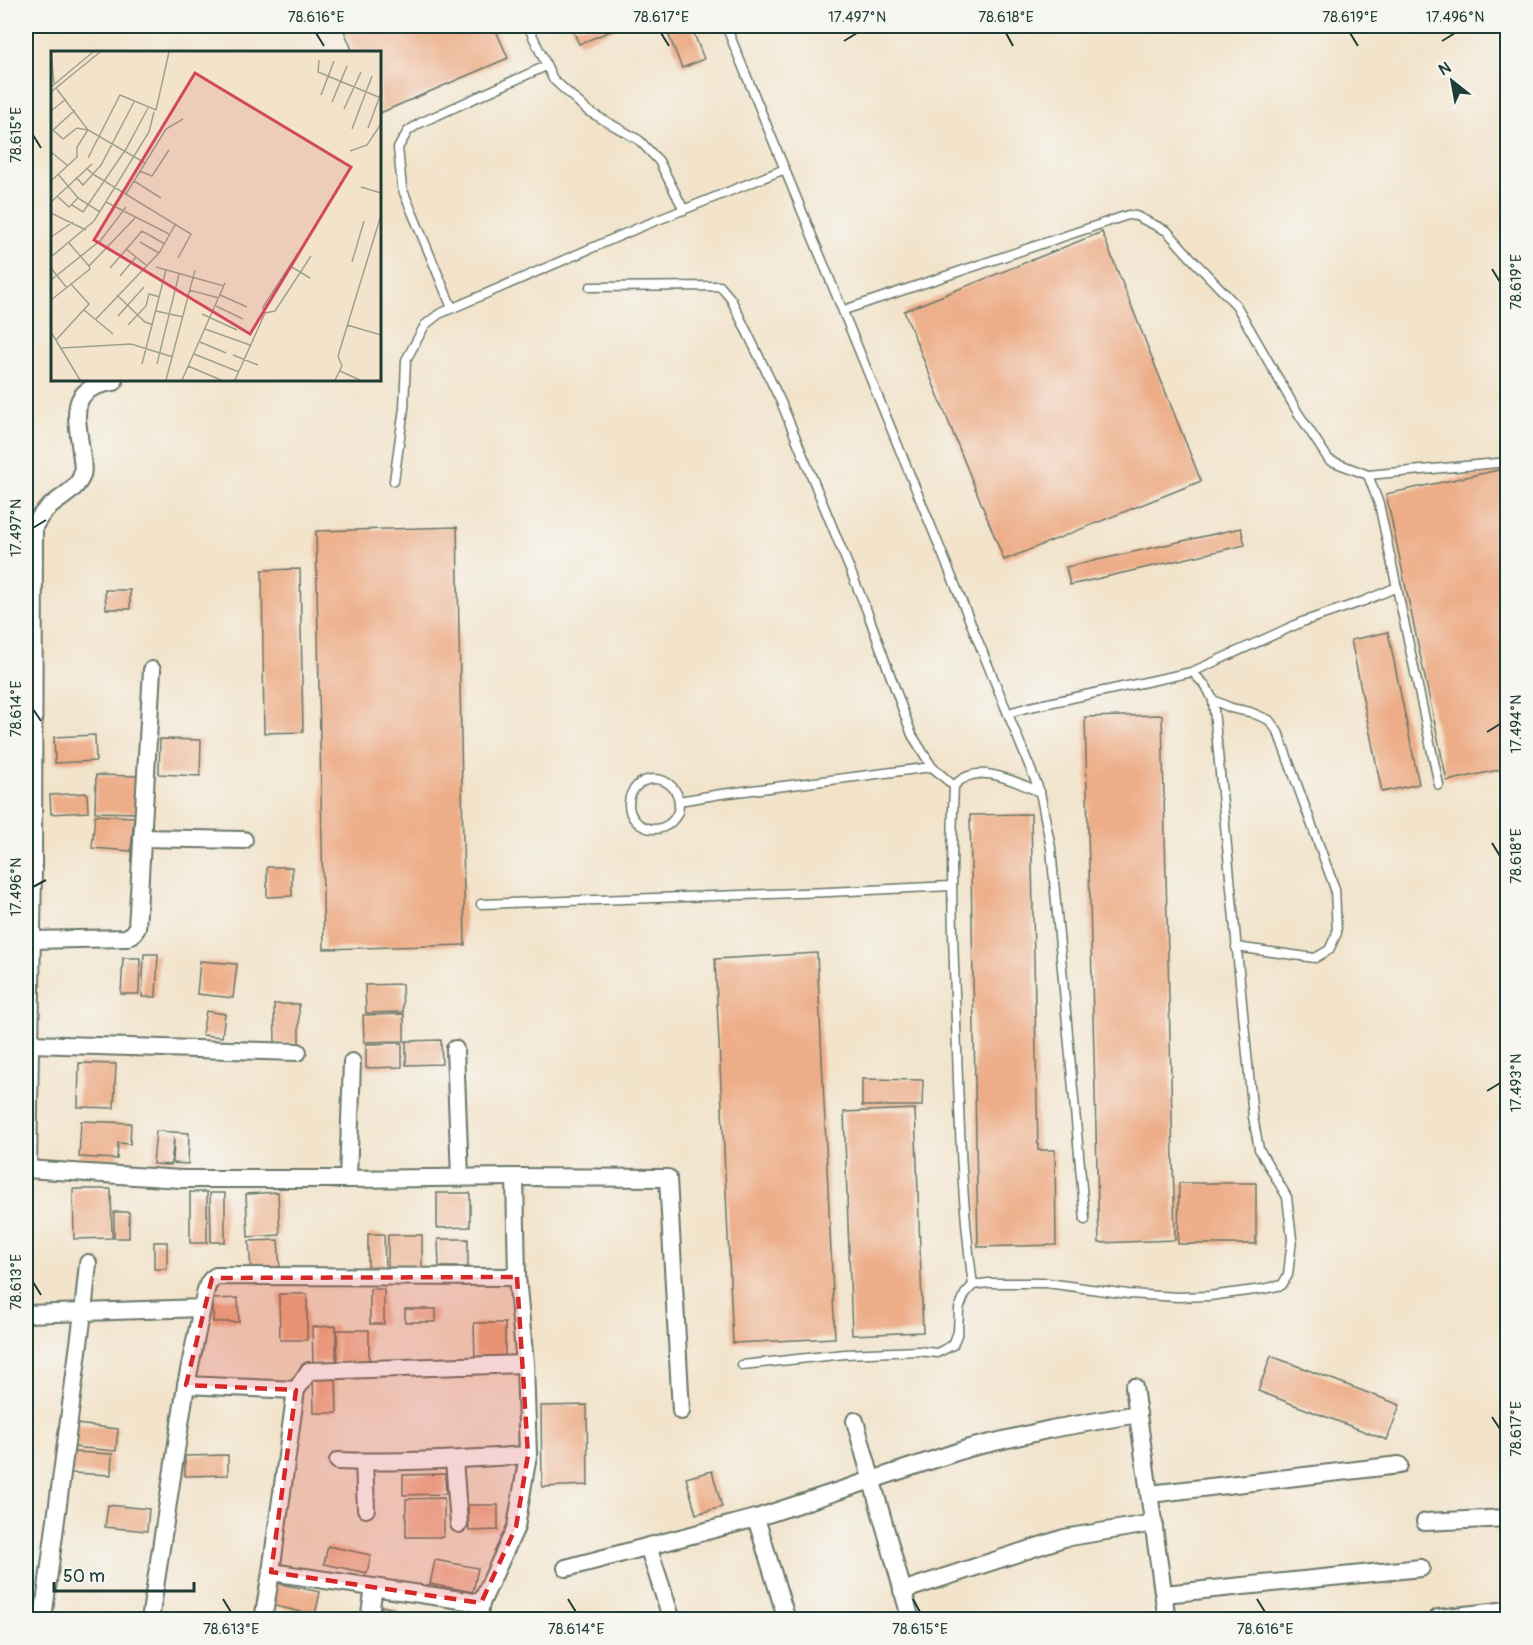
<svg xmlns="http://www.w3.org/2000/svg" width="1533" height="1645" font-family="Pangolin,sans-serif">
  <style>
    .building { fill: #edad88 }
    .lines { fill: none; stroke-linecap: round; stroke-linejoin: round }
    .service-casing { stroke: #697768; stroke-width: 11 }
    .minor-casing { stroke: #697768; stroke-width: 20 }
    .service { stroke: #fff; stroke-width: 8 }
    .minor { stroke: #fff; stroke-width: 16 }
    .marked { fill: #d62828; fill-opacity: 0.2; stroke: #d62828; stroke-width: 4.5; stroke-dasharray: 12 8; stroke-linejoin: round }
    .ticks { fill: none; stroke: #1f3d34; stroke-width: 2 }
    .inset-road { fill: none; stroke: #9ea18e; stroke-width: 1.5 }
    .view { fill: #d1495b; fill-opacity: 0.15; stroke: #d1495b; stroke-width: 3 }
    .inset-edge { fill: none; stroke: #1f3d34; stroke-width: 3 }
    .neatline { fill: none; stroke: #1f3d34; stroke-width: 2 }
    .ticks-label { font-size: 15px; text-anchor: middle; fill: #1f3d34 }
  </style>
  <rect width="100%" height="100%" fill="#f6f6f2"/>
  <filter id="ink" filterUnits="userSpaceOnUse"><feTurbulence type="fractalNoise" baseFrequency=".0167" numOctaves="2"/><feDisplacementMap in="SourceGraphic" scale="12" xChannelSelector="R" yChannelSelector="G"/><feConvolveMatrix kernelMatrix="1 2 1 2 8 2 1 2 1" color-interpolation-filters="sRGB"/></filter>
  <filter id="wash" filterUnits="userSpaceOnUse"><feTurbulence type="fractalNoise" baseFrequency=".008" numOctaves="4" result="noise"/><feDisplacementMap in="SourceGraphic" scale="24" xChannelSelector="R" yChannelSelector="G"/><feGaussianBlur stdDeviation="1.35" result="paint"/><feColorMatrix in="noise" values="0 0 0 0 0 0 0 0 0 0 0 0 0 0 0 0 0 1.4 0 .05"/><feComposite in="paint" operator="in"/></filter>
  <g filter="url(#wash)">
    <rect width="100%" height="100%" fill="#f2e3ca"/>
    <g id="blocks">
      <g class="building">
        <polygon points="342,26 494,26 508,58 380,113 380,52 353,52"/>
        <polygon points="571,26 623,26 579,44"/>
        <polygon points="665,26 691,26 704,59 682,68"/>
        <polygon points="1102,232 1201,481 1004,560 904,311"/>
        <polygon points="1508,468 1508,768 1447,781 1386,494"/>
        <polygon points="457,527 465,945 324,949 316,531"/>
        <polygon points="1241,528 1245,545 1070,585 1066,567"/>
        <polygon points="300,569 303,732 264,733 262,570"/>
        <polygon points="105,590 130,590 130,609 106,609"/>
        <polygon points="1388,632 1419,784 1382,792 1351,640"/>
        <polygon points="1162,715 1175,1240 1099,1243 1085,717"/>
        <polygon points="95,735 96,761 55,763 54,737"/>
        <polygon points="160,739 201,740 200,776 159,774"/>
        <polygon points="96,775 137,776 136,813 95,812"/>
        <polygon points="87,793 88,812 51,814 50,795"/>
        <polygon points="1031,814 1038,1150 1055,1150 1056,1245 978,1247 970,815"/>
        <polygon points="95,815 134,817 131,851 92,848"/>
        <polygon points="267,867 292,867 292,896 267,897"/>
        <polygon points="817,953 835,1338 733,1343 715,959"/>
        <polygon points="144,954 158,954 156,997 142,997"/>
        <polygon points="123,958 140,958 139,994 121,994"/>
        <polygon points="200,961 237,964 233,998 197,994"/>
        <polygon points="402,984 403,1012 366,1013 365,985"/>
        <polygon points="274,1004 299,1004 299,1043 275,1043"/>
        <polygon points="206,1011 225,1014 222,1037 202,1035"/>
        <polygon points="404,1014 404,1041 364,1042 363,1015"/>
        <polygon points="441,1040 442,1064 406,1065 406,1041"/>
        <polygon points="402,1043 402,1067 366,1068 366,1044"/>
        <polygon points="79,1063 116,1064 114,1108 78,1107"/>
        <polygon points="862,1079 923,1080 922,1106 862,1106"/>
        <polygon points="915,1109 923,1332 852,1335 844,1112"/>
        <polygon points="81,1121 131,1123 130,1144 118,1143 117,1159 79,1157"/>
        <polygon points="156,1131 189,1133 188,1164 173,1163 174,1137 171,1165 153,1164"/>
        <polygon points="1179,1183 1256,1183 1256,1244 1178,1244"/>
        <polygon points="73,1189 111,1189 112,1238 74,1239"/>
        <rect x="190" y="1192" width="17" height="51"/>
        <polygon points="278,1192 280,1235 248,1237 246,1194"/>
        <polygon points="210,1193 225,1193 225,1242 211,1242"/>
        <polygon points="437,1193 470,1193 470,1227 437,1228"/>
        <rect x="114" y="1212" width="15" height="26"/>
        <polygon points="368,1234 384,1234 385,1269 368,1269"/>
        <rect x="388" y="1235" width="34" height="33"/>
        <polygon points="26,1238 29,1238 28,1297 26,1297"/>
        <polygon points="438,1239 468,1239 468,1267 439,1267"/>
        <polygon points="278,1240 280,1270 251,1272 249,1241"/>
        <rect x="154" y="1242" width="13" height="27"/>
        <rect x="370" y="1289" width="14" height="35"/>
        <polygon points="279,1294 307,1294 307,1340 280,1340"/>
        <polygon points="238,1298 239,1322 213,1322 213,1299"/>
        <rect x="405" y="1309" width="31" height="13"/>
        <polygon points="474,1323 505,1323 505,1359 475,1360"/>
        <polygon points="336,1326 336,1362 313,1362 312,1327"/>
        <polygon points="337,1330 369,1330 369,1363 338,1363"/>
        <polygon points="1271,1356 1400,1405 1387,1440 1258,1391"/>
        <polygon points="313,1375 336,1375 337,1413 314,1413"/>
        <polygon points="587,1405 588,1485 542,1487 541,1406"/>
        <polygon points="76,1424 118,1429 116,1451 73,1447"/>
        <polygon points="73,1452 112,1454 111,1475 71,1473"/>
        <polygon points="228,1455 228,1475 185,1476 185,1456"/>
        <polygon points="712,1471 722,1507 696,1514 686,1478"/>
        <polygon points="445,1474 446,1494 403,1495 403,1475"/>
        <polygon points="444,1498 444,1537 406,1537 406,1499"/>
        <polygon points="108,1505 149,1509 147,1531 105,1527"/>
        <polygon points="468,1505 498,1505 498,1530 469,1531"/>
        <polygon points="328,1546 371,1555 367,1573 324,1564"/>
        <polygon points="435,1560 478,1568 473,1592 430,1584"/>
        <polygon points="276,1583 320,1592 315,1615 271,1605"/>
        <polygon points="26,1586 32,1588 26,1607"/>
        <polygon points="382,1606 399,1610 397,1620 379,1620"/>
        <polygon points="443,1613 467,1618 466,1620 441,1620"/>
      </g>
    </g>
  </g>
  <g filter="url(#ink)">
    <use href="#blocks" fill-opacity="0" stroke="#697768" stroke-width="1.5"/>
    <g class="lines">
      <g class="service-casing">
        <g id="service">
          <polyline points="528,26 553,79 588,111 639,140 659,161 684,210"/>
          <polyline points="726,26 1040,792 1051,848 1085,1220"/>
          <polyline points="590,287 720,286 731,299 781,402 867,611 912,735 932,767 954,786"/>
          <polyline points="452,308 402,188 398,148 408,131 420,123 546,66"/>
          <polyline points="844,310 1128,215 1136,216 1167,231 1192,259 1236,305 1298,413 1329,460 1368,475 1379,504 1439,785"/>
          <polyline points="1368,475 1508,462"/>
          <polyline points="394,481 404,408 406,360 425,325 439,314 638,228 785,169"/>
          <polyline points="1213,700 1231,708 1250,712 1269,720 1278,732 1335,889 1337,933 1329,950 1315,958 1236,947"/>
          <polyline points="1008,713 1030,707 1192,672 1302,622 1364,601 1397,587"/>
          <circle cx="654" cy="804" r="25"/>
          <polyline points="679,801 721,794 932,767"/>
          <polyline points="481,904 829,892 951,886"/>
          <path d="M973 1285C961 1198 959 1110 956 1022 953 943 950 864 954 786 977 760 1015 782 1040 792"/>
          <polyline points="742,1365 845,1354 918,1351 937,1353 953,1345 958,1332 959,1309 965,1294 973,1285 988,1283 1047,1283 1128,1294 1178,1297 1209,1296 1263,1289 1282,1285 1288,1275 1292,1239 1287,1197 1259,1149 1253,1117 1213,700 1206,686 1192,672"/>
        </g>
      </g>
      <g class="minor-casing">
        <g id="minor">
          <polyline points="142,838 244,840"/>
          <polyline points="32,940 126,938 133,934 137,928 152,670"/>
          <polyline points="30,1044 298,1052"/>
          <polyline points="455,1049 460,1177"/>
          <polyline points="26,1169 181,1179 348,1179 515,1177 668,1178 681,1411"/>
          <path d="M28 1169 33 870 34 526C37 522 39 518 42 514 52 501 76 493 82 475 84 468 82 459 81 452 77 415 66 388 114 382"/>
          <polyline points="348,1179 352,1062"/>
          <path d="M26 1314 202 1308C205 1297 205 1281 216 1276L517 1277"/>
          <polyline points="186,1385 296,1390"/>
          <polyline points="1134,1387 1167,1620"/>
          <polyline points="855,1421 911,1620"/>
          <polyline points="454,1460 459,1524"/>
          <path d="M338 1461C401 1463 465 1459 528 1455"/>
          <polyline points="364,1462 366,1509"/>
          <polyline points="1150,1494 1399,1465"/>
          <polyline points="756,1518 787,1620"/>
          <polyline points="1425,1522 1508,1518"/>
          <polyline points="648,1546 672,1620"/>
          <polyline points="566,1568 756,1518 969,1448 1051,1429 1138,1414"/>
          <polyline points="271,1572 481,1603"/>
          <polyline points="902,1591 1064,1538 1154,1523"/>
          <polyline points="1164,1594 1421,1568"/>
          <polyline points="1438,1618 1508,1610"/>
          <polyline points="41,1620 44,1611 83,1313 88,1263"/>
          <polyline points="150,1620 186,1385 202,1308"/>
          <polyline points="263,1620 271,1572 296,1390 309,1371 525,1364"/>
          <polyline points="369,1620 374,1587"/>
          <polyline points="478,1620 481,1603 516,1527 528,1455 525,1364 517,1277 515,1177"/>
        </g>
      </g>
      <use href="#service" class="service"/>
      <use href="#minor" class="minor"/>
    </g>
  </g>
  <path class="marked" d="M517 1277 528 1455 516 1527 481 1603 271 1572 296 1390 186 1385 212 1278Z"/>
  <path class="ticks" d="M316 33 324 46M661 33 669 46M1006 33 1013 46M1350 33 1358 46M844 41 857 33M1442 41 1455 33M33 135 41 148M1492 269 1500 282M33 528 46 520M33 709 41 721M1487 732 1500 724M1492 843 1500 856M33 887 46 880M1487 1091 1500 1083M33 1282 41 1295M1492 1417 1500 1429M223 1599 231 1612M568 1599 576 1612M913 1599 920 1612M1257 1599 1265 1612"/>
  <g transform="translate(51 51)">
    <rect width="330" height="330" fill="#f2e3ca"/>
    <path class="inset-road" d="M0 1 3 32M268 9 267 21 330 47M0 36 42 1M5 37 37 79 94 112M0 41 49 1M270 44 283 10M281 51 296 15M293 58 310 21M0 60 15 48M317 77 330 42M301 78 321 25M2 79 24 59M299 100 316 94 330 73M0 101 16 114M37 107 69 44 105 59 118 1M35 117 42 123 50 114 83 51M89 120 101 125 118 99M7 123 27 147 49 161M25 126 32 134 42 123 140 183 127 207M0 130 26 106V96L37 79 26 77 12 88 2 79M83 130 110 147M310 136 330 142M75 143 115 78 132 68M6 145 18 156 27 147M0 151 41 113M55 151 118 183M21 154 32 161 75 98 97 57M0 162 35 179M0 186 22 171M89 191 108 202M18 192 38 215M75 198 95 214M0 206 43 170 98 81 103 61M301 211 313 170M239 215 259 227M105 216 173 235M0 217 16 237M59 217 91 180 114 193M69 225 85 206M0 229 50 189 75 156M138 239 168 247M66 244 94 271 102 274M169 244 196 256M0 249 39 218 38 215 84 167M165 255 192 268M33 259 62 283M105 260 132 266M214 262 224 260 260 205M151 263 186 279M67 265 93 236M45 268 108 202 124 174M77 274 95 255 98 243 109 246M296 274 330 284M154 278 199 294M0 281 29 329M5 289 38 253 20 233M149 291 175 302M10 297 80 293 122 306M143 303 188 321M182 304 207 314M91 313 115 219M106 313 128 223M137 315 170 329M289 320 309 329M115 329 144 219M131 329 174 232M184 329 214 262 212 256 247 202M284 329 291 315 287 305 330 164"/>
    <path class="view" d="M144 22 300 116 199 283 43 189Z"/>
    <rect width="330" height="330" class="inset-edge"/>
  </g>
  <rect width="1533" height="1645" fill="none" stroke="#f6f6f2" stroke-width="66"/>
  <g transform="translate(1452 81) rotate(329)" stroke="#f6f6f2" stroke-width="4.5" paint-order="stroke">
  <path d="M0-4.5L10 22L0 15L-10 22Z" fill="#1f3d34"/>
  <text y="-9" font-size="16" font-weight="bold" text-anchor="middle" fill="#1f3d34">N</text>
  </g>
  <path d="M54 1582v9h140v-9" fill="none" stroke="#1f3d34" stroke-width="3"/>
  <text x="63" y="1582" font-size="18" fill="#1f3d34" stroke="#f6f6f2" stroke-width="4.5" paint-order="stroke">50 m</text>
  <rect x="33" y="33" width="1467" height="1579" class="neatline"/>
  <g class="ticks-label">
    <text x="316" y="22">78.616°E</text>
    <text x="661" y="22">78.617°E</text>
    <text x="857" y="22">17.497°N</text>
    <text x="1006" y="22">78.618°E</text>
    <text x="1350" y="22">78.619°E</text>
    <text x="1455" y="22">17.496°N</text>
    <text transform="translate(16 135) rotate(-90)" y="5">78.615°E</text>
    <text transform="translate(1516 282) rotate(-90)" y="5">78.619°E</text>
    <text transform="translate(16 528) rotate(-90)" y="5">17.497°N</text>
    <text transform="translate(16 709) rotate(-90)" y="5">78.614°E</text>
    <text transform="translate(1516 724) rotate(-90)" y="5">17.494°N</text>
    <text transform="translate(1516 856) rotate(-90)" y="5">78.618°E</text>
    <text transform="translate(16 887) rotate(-90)" y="5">17.496°N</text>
    <text transform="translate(1516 1083) rotate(-90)" y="5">17.493°N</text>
    <text transform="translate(16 1282) rotate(-90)" y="5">78.613°E</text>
    <text transform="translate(1516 1429) rotate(-90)" y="5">78.617°E</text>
    <text x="231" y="1634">78.613°E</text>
    <text x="576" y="1634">78.614°E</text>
    <text x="920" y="1634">78.615°E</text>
    <text x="1265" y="1634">78.616°E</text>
  </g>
</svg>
